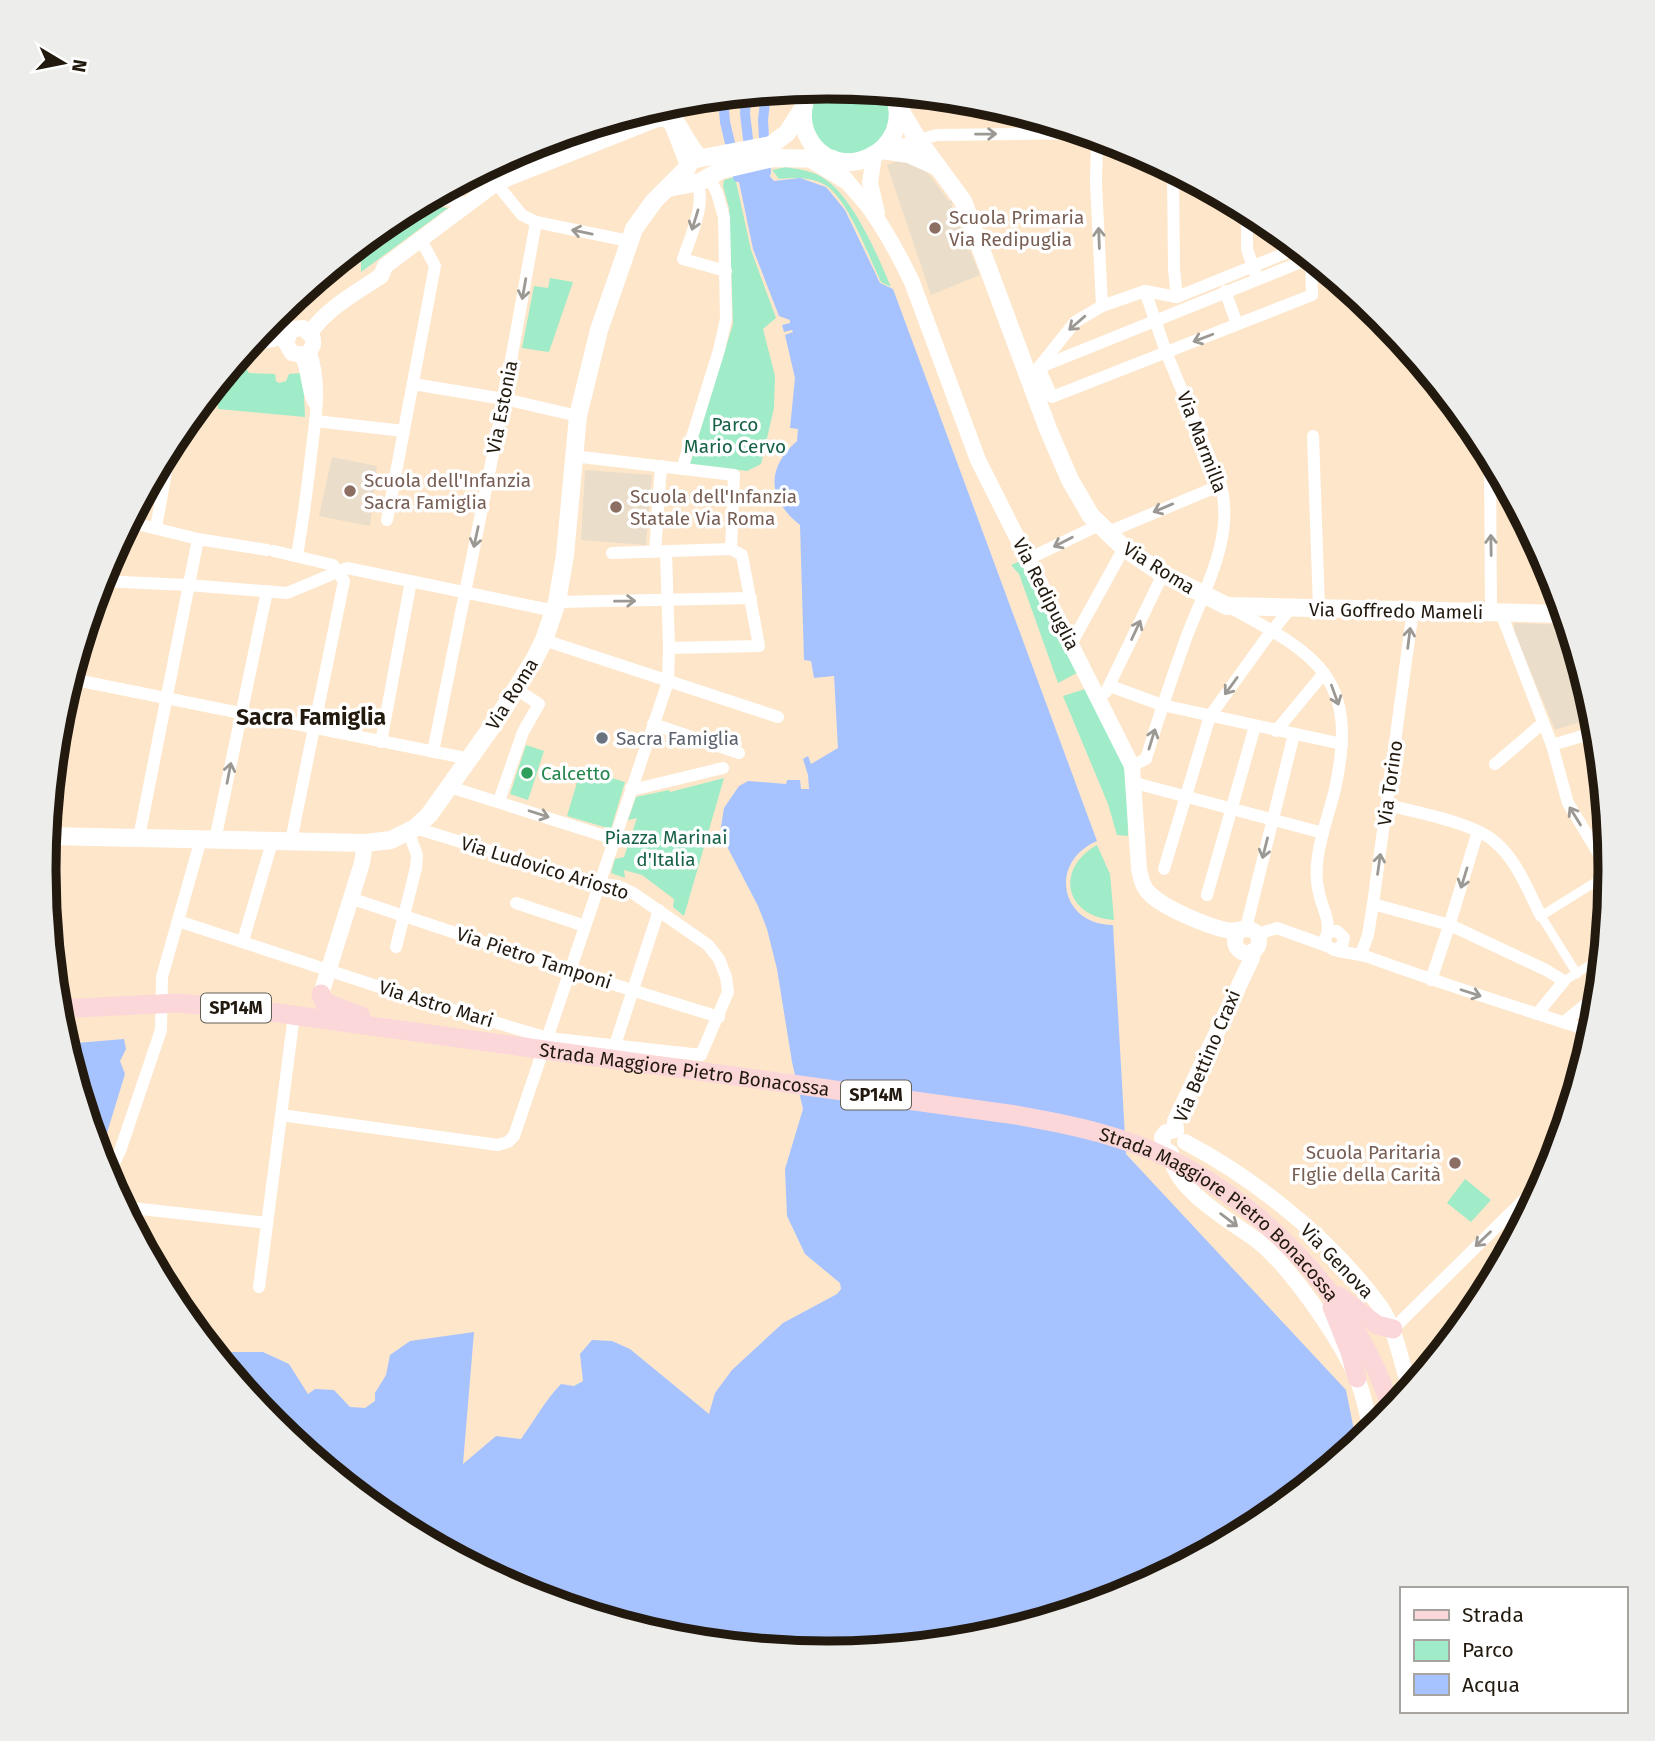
<svg xmlns="http://www.w3.org/2000/svg" width="1655" height="1741" font-family="'Fira Sans',sans-serif">
  <style>
    .education { fill: #eadeca }
    .green { fill: #a0ecc8 }
    .water { fill: #a6c3ff }
    .lines { fill: none; stroke-linecap: round; stroke-linejoin: round }
    .canal { stroke: #a6c3ff; stroke-width: 10 }
    .pedestrian { stroke: #fff; stroke-width: 9 }
    .minor { stroke: #fff; stroke-width: 12 }
    .tertiary { stroke: #fff; stroke-width: 16 }
    .secondary { stroke: #fff; stroke-width: 18 }
    .primary { stroke: #fbd7d9; stroke-width: 19 }
    .oneway { stroke: #9c9893 }
    .education-dot { fill: #8d6e63; stroke: #fff; stroke-width: 2.5 }
    .worship-dot { fill: #6b7280; stroke: #fff; stroke-width: 2.5 }
    .leisure-dot { fill: #2e9e5b; stroke: #fff; stroke-width: 2.5 }
    .labels { text-anchor: middle; dominant-baseline: central; stroke-width: 7; stroke-linejoin: round; paint-order: stroke }
    .shield { fill: #fff; stroke: #645e57; stroke-width: 2 }
    .shield-label { font-size: 18px; font-weight: bold; fill: #22190f }
    .education-label { font-size: 19px; fill: #785e54; stroke: #fff; text-anchor: start }
    .street-label { font-size: 19px; fill: #22190f; stroke: #fff }
    .park-label { font-size: 19px; fill: #176246; stroke: #fff }
    .worship-label { font-size: 19px; fill: #5b616d; stroke: #fff; text-anchor: start }
    .leisure-label { font-size: 19px; fill: #27864d; stroke: #fff; text-anchor: start }
    .quarter-label { font-size: 23px; font-weight: bold; fill: #22190f; stroke: #fff }
    .rim { fill: none; stroke: #22190f; stroke-width: 9 }
  </style>
  <rect width="100%" height="100%" fill="#fee6ca"/>
  <g class="education">
    <polygon points="904,159 927,172 949,201 954,198 955,200 951,204 980,275 931,295 887,165"/>
    <polygon points="332,457 377,466 370,526 319,516"/>
    <polygon points="585,470 652,475 646,545 581,540"/>
    <polygon points="1514,623 1568,625 1596,717 1555,730 1514,632"/>
  </g>
  <g class="green">
    <path d="M828 87 885 92 891 111 884 138 861 154C853 153 840 155 832 151 808 141 806 107 819 88Z"/>
    <path d="M786 167C797 169 808 170 818 175 851 191 877 254 891 287L881 282C869 257 849 202 827 186 813 177 795 177 779 179L772 170Z"/>
    <polygon points="735,177 751,250 776,318 763,329 775,376 774,408 761,464 747,471 690,464 733,324 729,208 723,186 724,180"/>
    <polygon points="420,204 448,208 361,272 361,245 392,219"/>
    <polygon points="550,278 573,282 549,352 522,348 534,286 548,288"/>
    <polygon points="241,356 246,356 246,368 249,373 275,374 276,381 279,383 286,381 289,374 303,373 305,417 218,409 218,384"/>
    <polygon points="1020,561 1077,673 1058,683 1019,574 1011,565"/>
    <polygon points="1085,689 1123,764 1127,779 1128,836 1117,835 1108,804 1063,696"/>
    <polygon points="526,745 544,751 528,800 510,794"/>
    <polygon points="581,769 625,782 611,829 567,816"/>
    <polygon points="724,778 684,916 673,907 674,899 642,875 624,870 625,878 611,873 615,859 624,857 637,818 628,820 636,797 669,790 670,792"/>
    <path d="M1097 845 1110 874 1114 920C1065 917 1054 869 1097 845Z"/>
    <polygon points="1465,1179 1491,1200 1471,1222 1447,1203"/>
  </g>
  <g class="water">
    <path d="M766 172 774 181 800 178 826 187 845 210 880 283 893 289 1097 841C1048 862 1060 925 1113 925L1126 1154 1346 1390 1357 1445 1263 1522 1127 1595 980 1639 827 1654 674 1639 527 1594 392 1522 350 1487 345 1472H340L337 1477 273 1424 213 1352H263L289 1364 308 1394 315 1389 334 1390 350 1407 365 1408 375 1401V1393L386 1375 390 1355 410 1341 474 1332 463 1464 496 1436 521 1439C534 1421 546 1399 561 1384L574 1386 583 1381 580 1354 592 1340 612 1341 630 1349 709 1414 715 1393 732 1370 783 1323 837 1294 841 1289 840 1283 805 1254 787 1216 785 1169 803 1109 792 1062 777 969 767 929 758 906 720 833 724 808 739 786 748 781 786 784 787 780H800L801 789H809L808 775 803 759 808 756 811 764 838 748 834 676 814 678 811 661 804 660 800 525C767 499 766 468 797 441L798 429 790 428 795 378 785 335 793 332 792 330 784 332 782 325 790 323V320L779 316 753 249 738 177Z"/>
    <polygon points="124,1039 126,1049 120,1061 125,1074 107,1133 95,1144 65,1044"/>
  </g>
  <g class="lines">
    <g class="canal">
      <polyline points="746,95 745,114 750,155"/>
      <polyline points="723,97 725,122 738,177 766,172 763,120 766,93"/>
    </g>
    <g class="pedestrian">
      <polyline points="1577,974 1541,916 1610,873"/>
      <polyline points="1564,981 1603,957"/>
    </g>
    <g class="minor">
      <polyline points="1097,137 1096,183 1102,306"/>
      <polyline points="886,149 937,135 1083,133"/>
      <polyline points="1173,171 1174,269 1177,297"/>
      <path d="M695 182C709 198 689 240 683 259L726 271"/>
      <polyline points="496,183 522,215 536,222 629,241"/>
      <polyline points="430,199 460,201 463,206"/>
      <polyline points="1247,210 1247,249 1256,275"/>
      <polyline points="1298,248 1177,297 1145,291 1102,306 1075,322 1039,367 1052,397 1312,295 1311,259"/>
      <polyline points="1225,291 1237,324"/>
      <path d="M300 355C308 370 306 387 313 402"/>
      <polyline points="1043,366 1311,258"/>
      <polyline points="413,384 504,399 578,416"/>
      <polyline points="315,421 404,431"/>
      <polyline points="1313,436 1319,608"/>
      <polyline points="1490,455 1491,613"/>
      <polyline points="573,456 734,475 731,549"/>
      <polyline points="682,469 719,350 726,319 724,217 717,193 709,177"/>
      <polyline points="387,520 435,266 420,238"/>
      <polyline points="129,522 198,539 267,550"/>
      <polyline points="156,528 171,444"/>
      <polyline points="1106,533 1221,485"/>
      <polyline points="274,551 333,565 344,581 291,841"/>
      <polyline points="655,552 661,466"/>
      <polyline points="612,553 731,549 742,555 759,646 669,648"/>
      <path d="M297 556C303 520 308 484 312 447 316 415 322 382 310 350"/>
      <polyline points="1028,559 1099,525"/>
      <polyline points="100,581 188,585 287,593 347,568 555,611"/>
      <polyline points="557,602 751,598"/>
      <path d="M1231 608C1320 656 1359 679 1335 789 1330 811 1321 833 1318 856 1316 868 1316 881 1319 893 1322 909 1333 923 1325 939L1327 946C1338 954 1355 952 1368 957 1443 984 1518 1008 1594 1032"/>
      <polyline points="1501,613 1552,745 1568,803 1611,874"/>
      <polyline points="544,640 778,717"/>
      <polyline points="1071,644 1124,548"/>
      <polyline points="71,679 470,759"/>
      <polyline points="1110,686 1162,705 1342,744"/>
      <polyline points="1106,692 1163,574"/>
      <polyline points="653,724 739,753"/>
      <polyline points="1276,731 1324,673"/>
      <polyline points="381,742 411,581"/>
      <polyline points="1552,745 1589,734 1602,772"/>
      <polyline points="433,752 504,399 536,222"/>
      <polyline points="1495,764 1543,723"/>
      <path d="M1132 766 1146 759C1158 719 1171 680 1185 641 1203 592 1235 539 1221 485L1166 352 1145 291"/>
      <polyline points="1135,783 1323,833"/>
      <polyline points="450,787 614,839"/>
      <polyline points="631,788 636,789 723,768"/>
      <polyline points="499,801 523,732 539,704 516,689"/>
      <path d="M1387 805C1416 812 1474 823 1495 842 1517 860 1528 891 1541 916"/>
      <polyline points="139,837 198,539"/>
      <polyline points="215,840 267,591"/>
      <polyline points="1164,869 1210,716 1267,637 1291,608"/>
      <polyline points="1207,895 1255,726"/>
      <polyline points="350,898 570,971 719,1017"/>
      <polyline points="516,903 585,926"/>
      <polyline points="1373,904 1450,925 1546,970 1564,981 1537,1014"/>
      <polyline points="178,921 413,998 548,1038 701,1055 728,992 726,977 719,959 708,945 633,893 618,886 599,884 415,828"/>
      <polyline points="1244,929 1247,924 1294,734"/>
      <polyline points="1328,932 1337,931 1344,938 1342,946 1334,950"/>
      <polyline points="1258,934 1277,928 1327,946"/>
      <polyline points="243,941 273,839"/>
      <polyline points="396,947 416,868 417,855 408,831"/>
      <polyline points="1361,954 1368,935 1373,904 1413,610"/>
      <polyline points="1431,980 1450,923 1478,831"/>
      <polyline points="1564,1022 1599,994"/>
      <polyline points="615,1045 659,910"/>
      <polyline points="281,1115 498,1145 508,1142 514,1136 668,682 669,648 666,552"/>
      <polyline points="107,1178 120,1151 161,1030 162,977 201,839"/>
      <polyline points="123,1207 267,1223"/>
      <polyline points="259,1287 294,1015"/>
      <polyline points="1393,1329 1550,1174"/>
    </g>
    <g class="tertiary">
      <path d="M663 105C680 120 686 143 701 158"/>
      <polyline points="874,156 870,183 877,213"/>
      <path d="M837 167C846 183 860 195 871 210 887 233 900 257 912 282L978 460 1132 766 1139 869C1141 879 1143 888 1150 894 1164 908 1207 926 1226 930 1231 931 1237 930 1242 929"/>
      <polyline points="512,171 554,138"/>
      <path d="M310 333C327 308 357 292 381 276L385 266 496 183 657 119H666L672 124 688 165"/>
      <path d="M253 342 273 339 294 329 303 328 312 336C315 344 312 351 304 355L292 353 286 343 290 332"/>
      <circle cx="1247" cy="941" r="12"/>
      <polyline points="321,994 362,863 365,843"/>
      <polyline points="1176,1130 1175,1121 1252,958 1253,951"/>
      <path d="M1185 1142C1250 1176 1319 1230 1365 1287 1373 1297 1381 1306 1387 1318 1398 1338 1401 1366 1411 1389"/>
      <polyline points="1171,1153 1164,1149 1162,1137 1166,1132 1176,1130"/>
      <path d="M1171 1154C1172 1188 1229 1220 1255 1239 1289 1264 1338 1336 1356 1376 1364 1394 1367 1414 1372 1433"/>
    </g>
    <g class="secondary">
      <path d="M811 88C802 103 800 119 807 135 833 191 919 152 893 93"/>
      <polyline points="897,105 918,140 963,201 1048,429 1070,480 1091,516 1124,548 1163,574 1227,606 1565,614"/>
      <polyline points="882,150 909,154 938,167"/>
      <polyline points="813,160 844,179"/>
      <polyline points="668,188 700,182 721,170 773,158 833,159"/>
      <polyline points="47,836 365,843 391,840 415,828 429,815 496,721 534,660 544,640 557,602 565,555 578,416 599,330 634,229 654,201 687,168 691,160 771,145 787,133 803,108"/>
    </g>
    <g class="primary">
      <polyline points="321,994 324,1002 361,1016"/>
      <path id="s1" d="M57 1009 178 1003 263 1011 1016 1115C1062 1123 1106 1132 1150 1150 1257 1195 1359 1300 1392 1412"/>
      <polyline points="1339,1296 1377,1325 1393,1329"/>
      <polyline points="1332,1307 1350,1352 1357,1378"/>
    </g>
  </g>
  <defs><path id="oneway-shaft" d="M-6 0H5M1.5-3L5.5 0L1.5 3" fill="none" stroke-width="1.6" stroke-linecap="round" stroke-linejoin="round" transform="scale(1.75)"/></defs>
  <g class="oneway">
    <use href="#oneway-shaft" transform="translate(986 134) rotate(-1)"/>
    <use href="#oneway-shaft" transform="translate(695 220) rotate(107)"/>
    <use href="#oneway-shaft" transform="translate(582 232) rotate(-168)"/>
    <use href="#oneway-shaft" transform="translate(1099 238) rotate(-92)"/>
    <use href="#oneway-shaft" transform="translate(524 289) rotate(100)"/>
    <use href="#oneway-shaft" transform="translate(1077 323) rotate(139)"/>
    <use href="#oneway-shaft" transform="translate(1203 338) rotate(159)"/>
    <use href="#oneway-shaft" transform="translate(1163 508) rotate(157)"/>
    <use href="#oneway-shaft" transform="translate(476 537) rotate(102)"/>
    <use href="#oneway-shaft" transform="translate(1063 542) rotate(153)"/>
    <use href="#oneway-shaft" transform="translate(1491 545) rotate(-91)"/>
    <use href="#oneway-shaft" transform="translate(625 601) rotate(-1)"/>
    <use href="#oneway-shaft" transform="translate(1136 630) rotate(-65)"/>
    <use href="#oneway-shaft" transform="translate(1409 638) rotate(-83)"/>
    <use href="#oneway-shaft" transform="translate(1231 686) rotate(126)"/>
    <use href="#oneway-shaft" transform="translate(1335 695) rotate(70)"/>
    <use href="#oneway-shaft" transform="translate(1152 739) rotate(-73)"/>
    <use href="#oneway-shaft" transform="translate(229 773) rotate(-79)"/>
    <use href="#oneway-shaft" transform="translate(539 814) rotate(18)"/>
    <use href="#oneway-shaft" transform="translate(1575 816) rotate(-122)"/>
    <use href="#oneway-shaft" transform="translate(1265 848) rotate(104)"/>
    <use href="#oneway-shaft" transform="translate(1379 864) rotate(-82)"/>
    <use href="#oneway-shaft" transform="translate(1464 878) rotate(107)"/>
    <use href="#oneway-shaft" transform="translate(1471 993) rotate(18)"/>
    <use href="#oneway-shaft" transform="translate(1229 1220) rotate(37)"/>
    <use href="#oneway-shaft" transform="translate(1483 1239) rotate(136)"/>
  </g>
  <g class="education-dot">
    <circle cx="935" cy="228" r="7"/>
    <circle cx="350" cy="491" r="7"/>
    <circle cx="616" cy="507" r="7"/>
    <circle cx="1455" cy="1163" r="7"/>
  </g>
  <circle class="worship-dot" cx="602" cy="738" r="7"/>
  <circle class="leisure-dot" cx="527" cy="773" r="7"/>
  <g class="labels">
    <g class="shield">
      <rect x="201" y="993.5" width="70" height="29" rx="5"/>
      <rect x="841" y="1080.5" width="70" height="29" rx="5"/>
    </g>
    <g class="shield-label">
      <text x="236" y="1008">SP14M</text>
      <text x="876" y="1095">SP14M</text>
    </g>
    <g class="education-label">
      <text x="949" y="217">Scuola Primaria<tspan x="949" dy="22">Via Redipuglia</tspan></text>
      <text x="364" y="480">Scuola dell'Infanzia<tspan x="364" dy="22">Sacra Famiglia</tspan></text>
      <text x="630" y="496">Scuola dell'Infanzia<tspan x="630" dy="22">Statale Via Roma</tspan></text>
      <text x="1441" y="1152" text-anchor="end">Scuola Paritaria<tspan x="1441" dy="22">FIglie della Carità</tspan></text>
    </g>
    <g class="street-label">
      <text transform="translate(502 407) rotate(-79)">Via Estonia</text>
      <text transform="translate(1202 442) rotate(69)">Via Marmilla</text>
      <text transform="translate(1159 568) rotate(32)">Via Roma</text>
      <text transform="translate(1046 594) rotate(63)">Via Redipuglia</text>
      <text transform="translate(1396 611) rotate(1)">Via Goffredo Mameli</text>
      <text transform="translate(512 694) rotate(-58)">Via Roma</text>
      <text transform="translate(1390 783) rotate(-82)">Via Torino</text>
      <text transform="translate(545 868) rotate(17)">Via Ludovico Ariosto</text>
      <text transform="translate(534 958) rotate(18)">Via Pietro Tamponi</text>
      <text transform="translate(436 1004) rotate(17)">Via Astro Mari</text>
      <text transform="translate(1207 1056) rotate(-67)">Via Bettino Craxi</text>
      <text stroke="none"><textPath href="#s1" startOffset="632">Strada Maggiore Pietro Bonacossa</textPath></text>
      <text stroke="none"><textPath href="#s1" startOffset="1199">Strada Maggiore Pietro Bonacossa</textPath></text>
      <text transform="translate(1337 1261) rotate(46)">Via Genova</text>
    </g>
    <g class="park-label">
      <text x="735" y="424">Parco<tspan x="735" dy="22">Mario Cervo</tspan></text>
      <text x="666" y="837">Piazza Marinai<tspan x="666" dy="22">d'Italia</tspan></text>
    </g>
    <g class="worship-label">
      <text x="616" y="738">Sacra Famiglia</text>
    </g>
    <g class="leisure-label">
      <text x="541" y="773">Calcetto</text>
    </g>
    <g class="quarter-label">
      <text x="311" y="717">Sacra Famiglia</text>
    </g>
  </g>
  <path d="M0 0H1655V1741H0ZM56 870a771 771 0 1 1 1542 0a771 771 0 1 1-1542 0Z" fill="#ededec" fill-rule="evenodd"/>
  <path class="rim" d="M56 870a771 771 0 1 1 1542 0a771 771 0 1 1-1542 0Z"/>
  <rect x="1400" y="1587" width="228" height="126" fill="#ffffff" stroke="#a7a39f" stroke-width="2"/>
  <rect x="1414" y="1610" width="35" height="10" fill="#fbd7d9" stroke="#a7a39f" stroke-width="2"/>
  <text x="1462" y="1622" font-size="21" fill="#22190f">Strada</text>
  <rect x="1414" y="1640" width="35" height="21" fill="#a0ecc8" stroke="#a7a39f" stroke-width="2"/>
  <text x="1462" y="1657" font-size="21" fill="#22190f">Parco</text>
  <rect x="1414" y="1674" width="35" height="21" fill="#a6c3ff" stroke="#a7a39f" stroke-width="2"/>
  <text x="1462" y="1692" font-size="21" fill="#22190f">Acqua</text>
  <g transform="translate(63 63) rotate(100)" stroke="#ffffff" stroke-width="5" paint-order="stroke">
  <path d="M0-5L12 26L0 18L-12 26Z" fill="#22190f"/>
  <text y="-10" font-size="19" font-weight="bold" text-anchor="middle" fill="#22190f">N</text>
  </g>
</svg>
